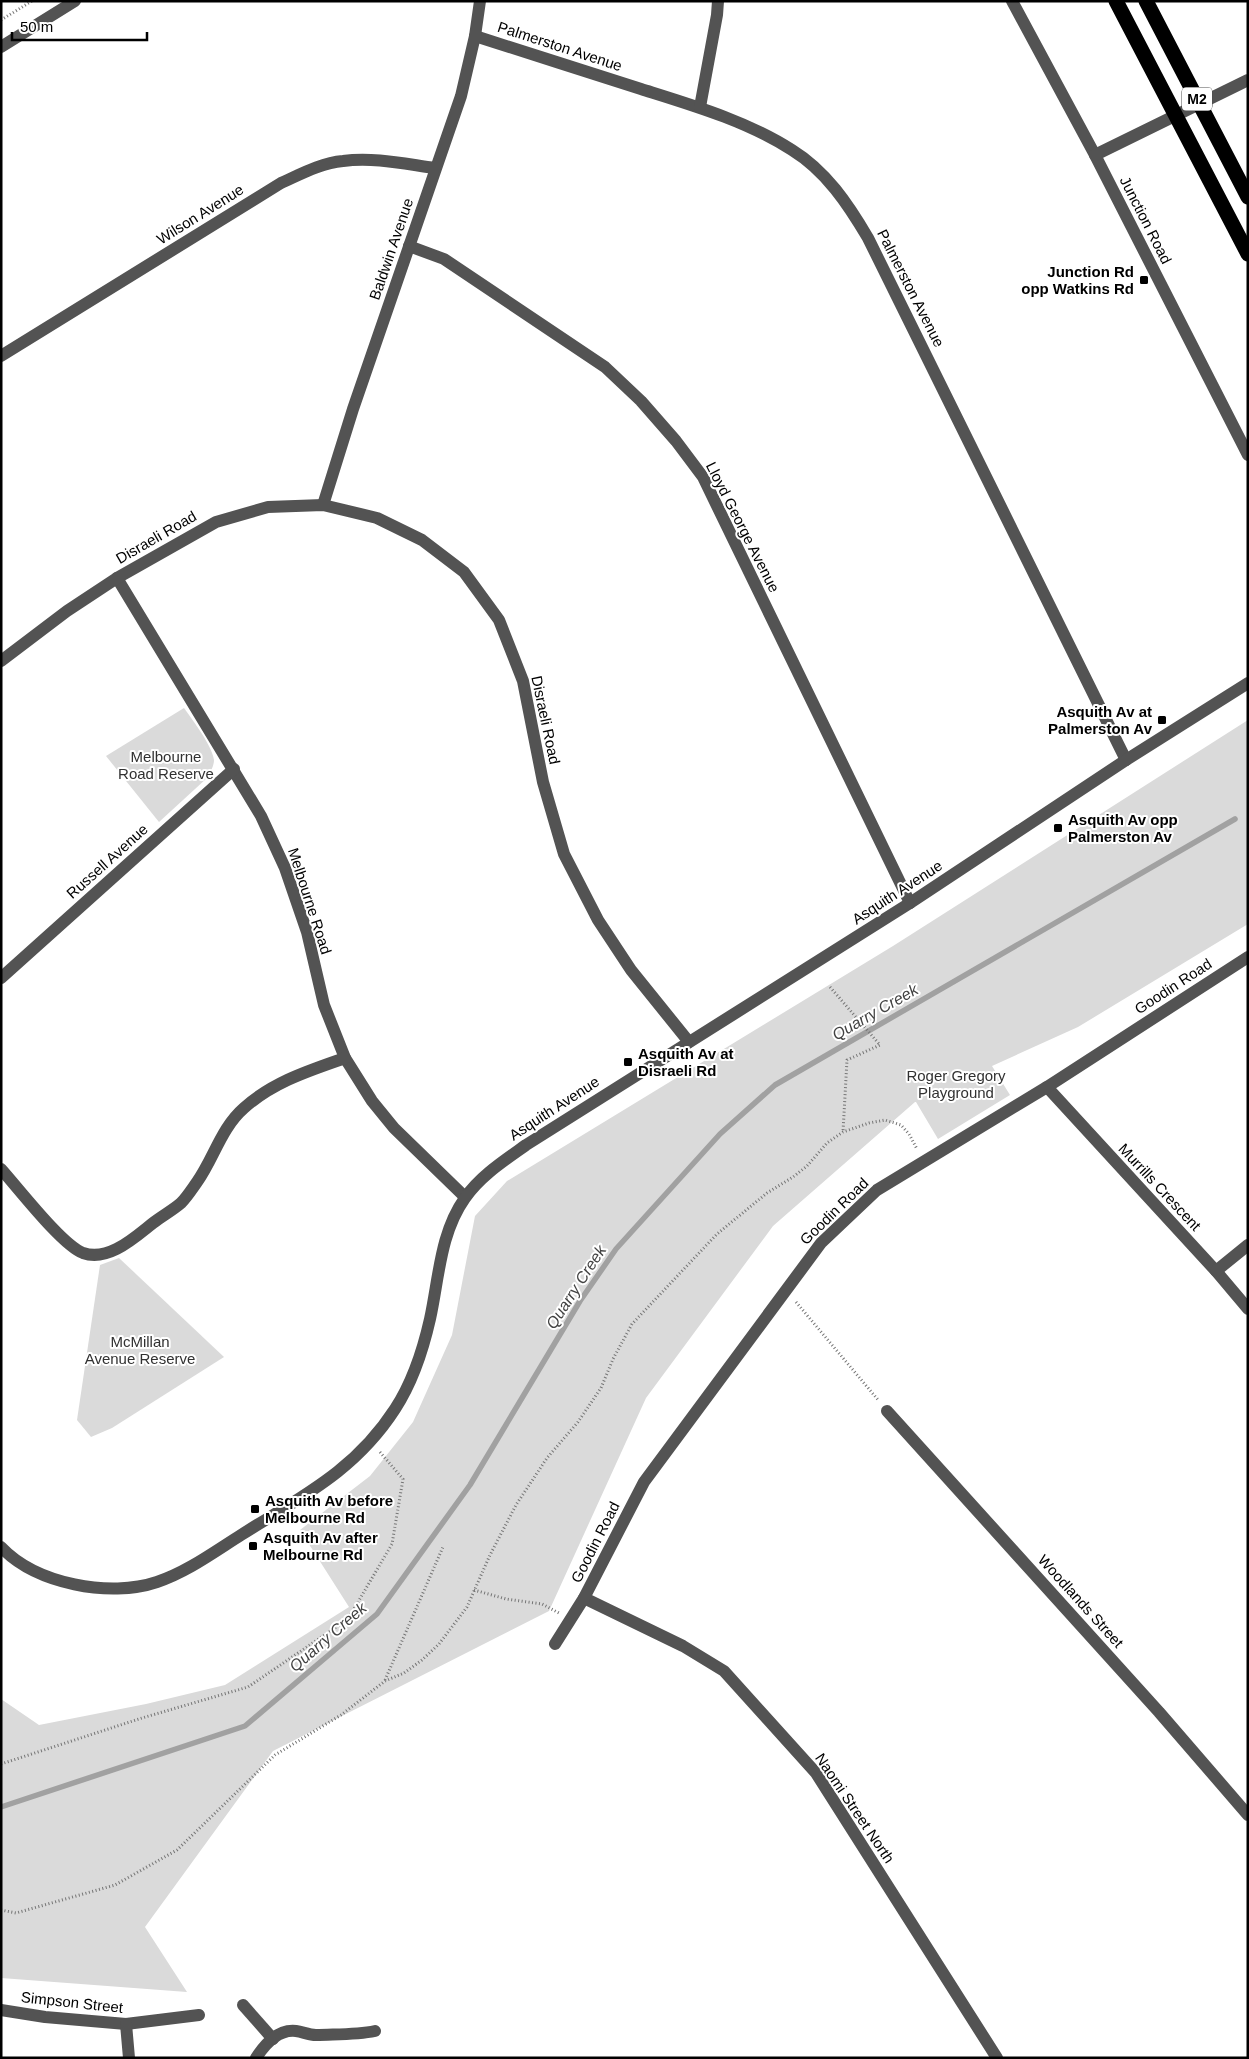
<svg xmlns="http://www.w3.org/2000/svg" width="1249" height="2059" font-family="Helvetica,sans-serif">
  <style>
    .green { fill: #dadada }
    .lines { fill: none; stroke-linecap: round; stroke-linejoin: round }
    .stream { stroke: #a1a1a1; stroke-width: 5.5 }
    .path { stroke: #757575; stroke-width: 3; stroke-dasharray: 1 2.5; stroke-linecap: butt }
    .minor { stroke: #535353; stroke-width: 12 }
    .highway { stroke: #000; stroke-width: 15 }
    .poi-dot { fill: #000; stroke: #fff; stroke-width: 2 }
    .labels { text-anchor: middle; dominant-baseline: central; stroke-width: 4; stroke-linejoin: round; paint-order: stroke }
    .shield { fill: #fff; stroke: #4c4c4c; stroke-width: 1 }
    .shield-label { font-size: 14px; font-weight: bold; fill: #000 }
    .street-label { font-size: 15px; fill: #000; stroke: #fff }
    .poi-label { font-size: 15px; font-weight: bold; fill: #000; stroke: #fff; text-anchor: start }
    .park-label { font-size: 15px; fill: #313131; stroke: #fff }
    .water-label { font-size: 16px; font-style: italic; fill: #424242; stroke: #fff }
  </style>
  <rect width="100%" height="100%" fill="#fff"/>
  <g class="green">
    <path d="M184 708C193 721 212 745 214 760 214 766 210 773 207 778L159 822 106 756Z"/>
    <polygon points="1248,720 1248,924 1078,1027 992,1066 1010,1095 938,1139 916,1102 915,1102 773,1226 646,1398 549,1611 273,1751 145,1927 187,1992 1,1978 1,1699 39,1725 146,1704 225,1685 349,1607 300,1530 370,1476 413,1422 452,1335 475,1216 507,1181 893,946"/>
    <polygon points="119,1258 224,1357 112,1428 91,1437 77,1420 100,1265"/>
  </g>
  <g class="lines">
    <polyline class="stream" points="1,1807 245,1726 377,1614 470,1485 580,1301 616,1249 720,1134 775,1085 1235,819"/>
    <g class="path">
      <polyline points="1,20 32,1"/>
      <polyline points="830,987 880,1045 847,1060 843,1132"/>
      <polyline points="796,1302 879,1401"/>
      <polyline points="474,1590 506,1599 542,1604 559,1613"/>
      <polyline points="385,1680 443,1547"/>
      <polyline points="1,1764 142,1718 248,1687 348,1619 392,1544 403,1479 379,1451"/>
      <polyline points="1,1910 16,1913 115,1885 177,1850 275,1755 341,1715 385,1681 404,1673 422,1660 439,1644 467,1607 490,1555 516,1505 547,1458 578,1422 601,1388 613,1359 632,1324 717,1234 767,1193 793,1177 807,1166 827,1143 843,1132 869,1123 885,1120 901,1125 909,1134 917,1149"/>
    </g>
    <g class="minor">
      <polyline points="1012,1 1095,155 1248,455"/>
      <path d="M475 36C530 54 586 71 641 89 692 105 747 121 792 150 826 171 848 204 868 238L1126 760"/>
      <polyline points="1,47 75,1"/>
      <polyline points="700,107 717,15 718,1"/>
      <polyline points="1095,155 1248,80"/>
      <polyline points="409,246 444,259 605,367 641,401 676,441 703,477 910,903"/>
      <path d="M1 356 281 183C301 174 321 163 343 161 374 157 405 164 435 168"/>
      <polyline points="323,505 353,409 461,96 475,36 480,1"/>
      <polyline points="117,578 261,816 285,868 307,932 324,1005 345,1058 372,1101 394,1128 465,1197"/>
      <polyline points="1,661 67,611 117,578 216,522 268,507 323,505 377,518 422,540 464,572 499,620 523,681 543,782 564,854 598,920 631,970 689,1042"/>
      <polyline points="1,978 234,769"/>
      <polyline points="1047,1087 1216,1271 1248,1309"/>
      <path d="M1 1169C19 1189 62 1245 83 1253 109 1262 135 1237 153 1223 162 1216 173 1210 181 1203 187 1197 192 1189 197 1182 214 1158 221 1128 244 1108 273 1082 308 1071 345 1058"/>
      <polyline points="1216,1271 1248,1245"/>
      <polyline points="887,1411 1159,1712 1248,1815"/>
      <path d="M1 1547C36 1584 110 1598 157 1582 187 1572 214 1552 241 1535 301 1497 355 1471 395 1409 412 1383 423 1350 430 1319 439 1278 440 1233 465 1198 480 1176 505 1160 526 1145L910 903 1126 760 1248 683"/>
      <polyline points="584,1598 683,1646 724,1671 816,1773 997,2058"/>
      <polyline points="555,1644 584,1598 644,1482 821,1243 877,1190 1047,1087 1248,957"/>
      <polyline points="243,2005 273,2039"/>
      <polyline points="1,2010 45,2017 126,2024 199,2015"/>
      <polyline points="126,2024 129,2058"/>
      <path d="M256 2058C265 2044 279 2029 296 2031 303 2032 309 2035 316 2035 335 2034 356 2035 375 2031"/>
    </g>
    <g class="highway">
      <polyline points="1116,1 1248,254"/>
      <polyline points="1146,1 1248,197"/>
    </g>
  </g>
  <g class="poi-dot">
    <rect x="1139" y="275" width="10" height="10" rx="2.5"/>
    <rect x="1157" y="715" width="10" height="10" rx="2.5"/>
    <rect x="1053" y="823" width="10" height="10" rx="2.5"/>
    <rect x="623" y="1057" width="10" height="10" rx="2.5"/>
    <rect x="250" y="1504" width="10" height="10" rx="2.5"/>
    <rect x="248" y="1541" width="10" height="10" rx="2.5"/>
  </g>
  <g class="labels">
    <rect class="shield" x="1182" y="87.5" width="30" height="23" rx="4"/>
    <g class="shield-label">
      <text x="1197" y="99">M2</text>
    </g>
    <g class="street-label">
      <text transform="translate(560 46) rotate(18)">Palmerston Avenue</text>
      <text transform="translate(200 214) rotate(-32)">Wilson Avenue</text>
      <text transform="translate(1146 220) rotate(63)">Junction Road</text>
      <text transform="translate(391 249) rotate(-71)">Baldwin Avenue</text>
      <text transform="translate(911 288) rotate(63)">Palmerston Avenue</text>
      <text transform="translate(743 527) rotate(63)">Lloyd George Avenue</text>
      <text transform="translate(156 537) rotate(-30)">Disraeli Road</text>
      <text transform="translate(546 720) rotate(78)">Disraeli Road</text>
      <text transform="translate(107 861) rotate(-42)">Russell Avenue</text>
      <text transform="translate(897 892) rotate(-33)">Asquith Avenue</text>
      <text transform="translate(310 901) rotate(72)">Melbourne Road</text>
      <text transform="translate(1173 986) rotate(-33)">Goodin Road</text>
      <text transform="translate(554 1108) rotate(-33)">Asquith Avenue</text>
      <text transform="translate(1160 1187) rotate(47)">Murrills Crescent</text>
      <text transform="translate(834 1211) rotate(-44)">Goodin Road</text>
      <text transform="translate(595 1542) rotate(-63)">Goodin Road</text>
      <text transform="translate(1081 1601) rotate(48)">Woodlands Street</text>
      <text transform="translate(855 1808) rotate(56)">Naomi Street North</text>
      <text transform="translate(72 2002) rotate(6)">Simpson Street</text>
    </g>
    <g class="poi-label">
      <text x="1134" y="271" text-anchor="end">Junction Rd<tspan x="1134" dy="17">opp Watkins Rd</tspan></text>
      <text x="1152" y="711" text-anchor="end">Asquith Av at<tspan x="1152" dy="17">Palmerston Av</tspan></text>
      <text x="1068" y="819">Asquith Av opp<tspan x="1068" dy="17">Palmerston Av</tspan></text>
      <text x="638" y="1053">Asquith Av at<tspan x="638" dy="17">Disraeli Rd</tspan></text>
      <text x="265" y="1500">Asquith Av before<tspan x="265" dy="17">Melbourne Rd</tspan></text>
      <text x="263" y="1537">Asquith Av after<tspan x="263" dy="17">Melbourne Rd</tspan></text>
    </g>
    <g class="park-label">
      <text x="166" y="756">Melbourne<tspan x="166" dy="17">Road Reserve</tspan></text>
      <text x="956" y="1075">Roger Gregory<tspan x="956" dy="17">Playground</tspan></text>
      <text x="140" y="1341">McMillan<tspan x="140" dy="17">Avenue Reserve</tspan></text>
    </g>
    <g class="water-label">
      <text transform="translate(875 1012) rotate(-30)">Quarry Creek</text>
      <text transform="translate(576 1287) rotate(-57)">Quarry Creek</text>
      <text transform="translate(328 1637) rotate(-41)">Quarry Creek</text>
    </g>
  </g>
  <rect width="1249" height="2059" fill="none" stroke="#000000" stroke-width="5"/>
  <path d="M12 32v8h135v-8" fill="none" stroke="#000000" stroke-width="2.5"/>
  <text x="20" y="32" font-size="15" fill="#000000" stroke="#ffffff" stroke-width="4" paint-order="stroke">50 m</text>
</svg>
